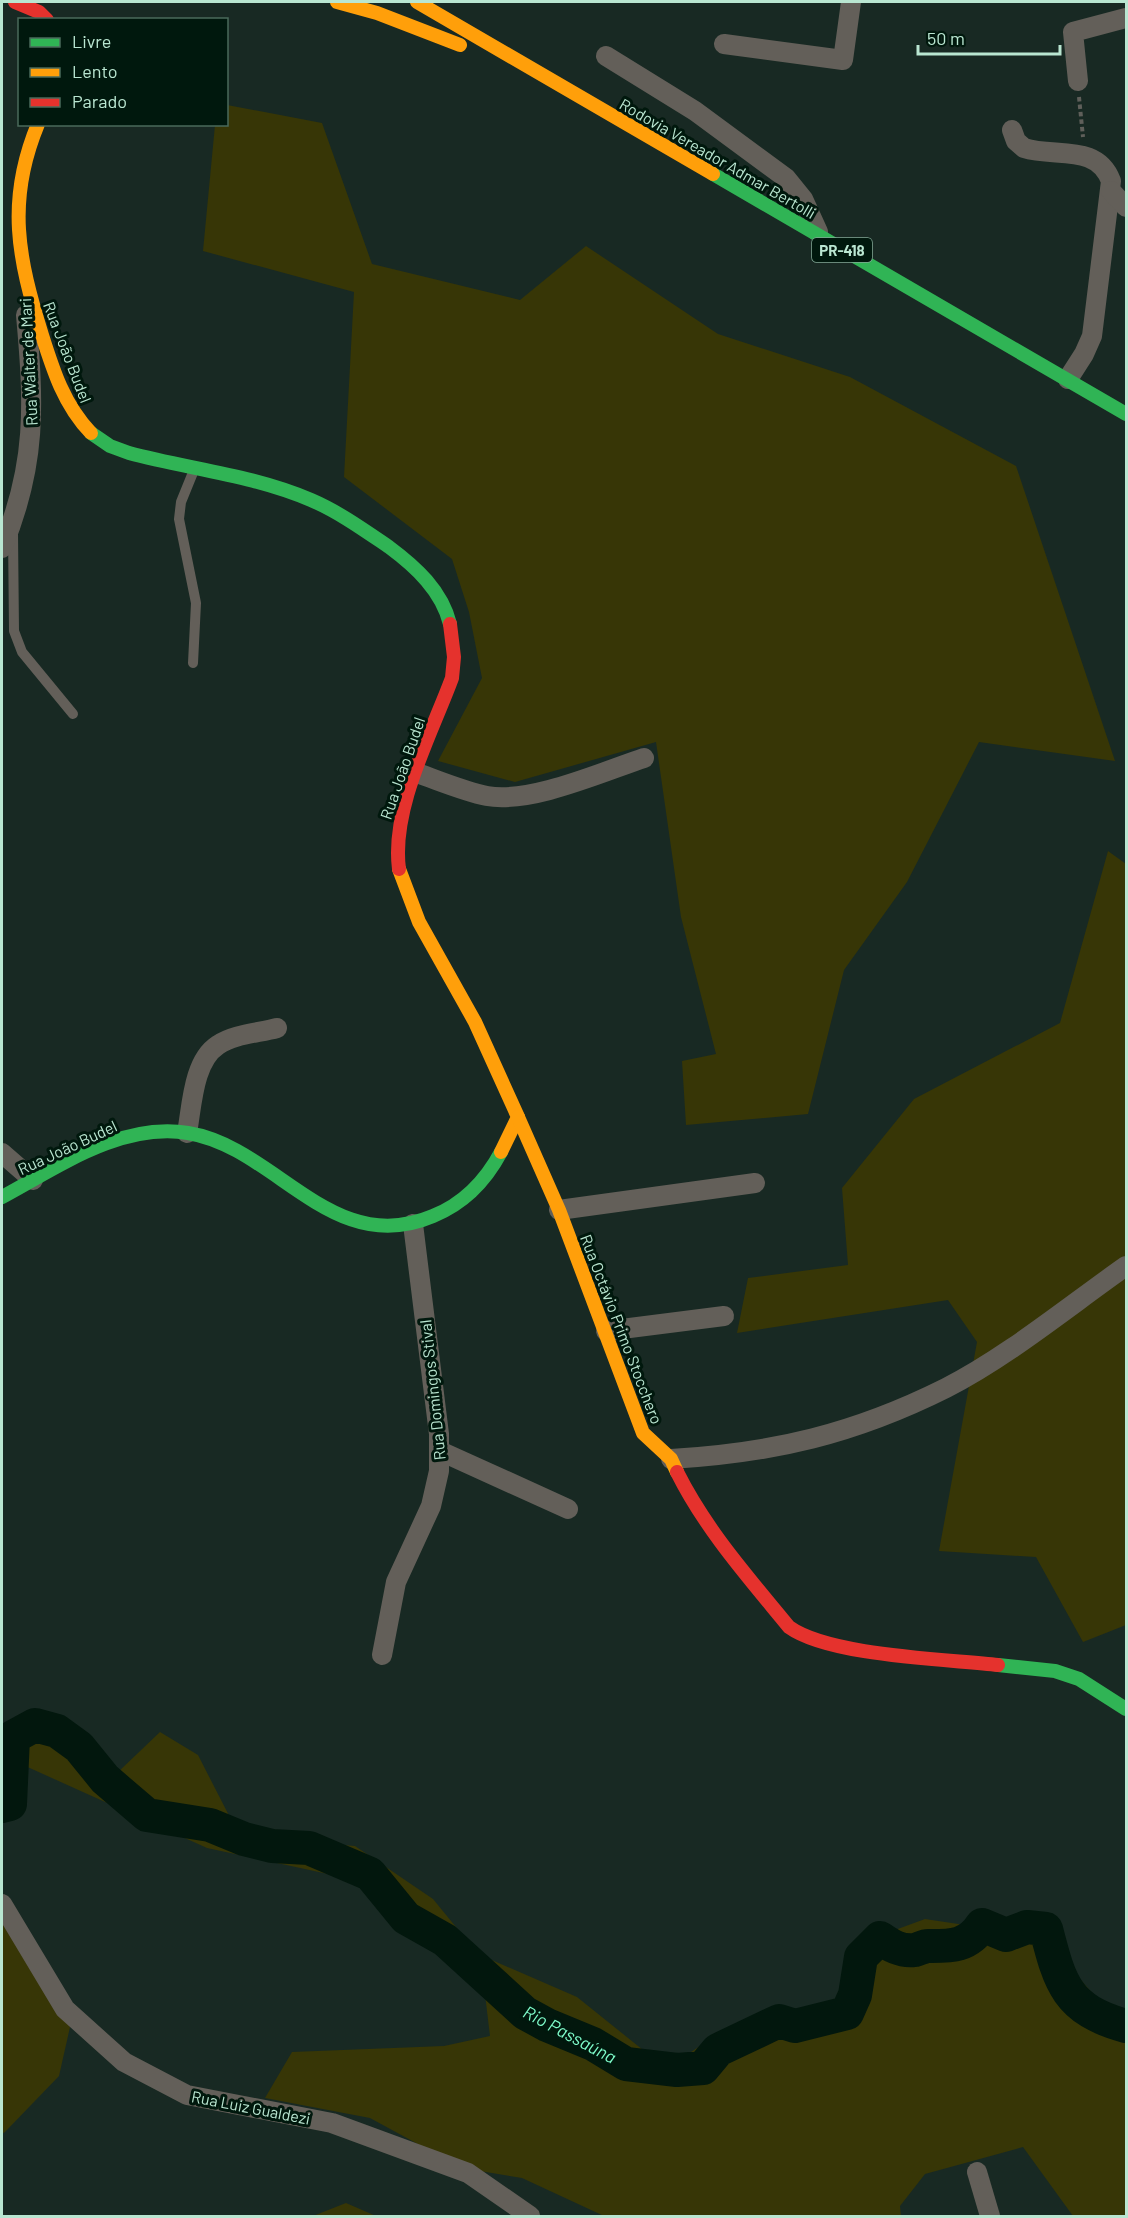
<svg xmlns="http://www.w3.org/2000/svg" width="1128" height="2218" font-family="Barlow,sans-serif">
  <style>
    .green { fill: #373606 }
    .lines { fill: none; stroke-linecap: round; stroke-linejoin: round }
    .river { stroke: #02170d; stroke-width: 34 }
    .path { stroke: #5f5f5a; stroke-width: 4; stroke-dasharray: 4.5 3; stroke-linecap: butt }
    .lane { stroke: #635f59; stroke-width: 10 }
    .street { stroke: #635f59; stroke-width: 20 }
    .fast { stroke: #30b455; stroke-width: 14 }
    .slow { stroke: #ff9f0a; stroke-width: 14 }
    .jam { stroke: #e5322d; stroke-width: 14 }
    .labels { text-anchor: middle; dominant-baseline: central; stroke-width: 6; stroke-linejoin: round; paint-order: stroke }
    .shield { fill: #00180d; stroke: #82a896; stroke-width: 1.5 }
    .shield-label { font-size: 15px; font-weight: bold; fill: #b9e6d1 }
    .street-label { font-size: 16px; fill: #b9e6d1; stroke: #00180d }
    .water-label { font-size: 18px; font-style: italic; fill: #7efbca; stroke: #00180d }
  </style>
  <rect width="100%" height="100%" fill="#182923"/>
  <g class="green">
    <polygon points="227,105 322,123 372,264 520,300 586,246 718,334 850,377 1016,466 1115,761 979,742 907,882 844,970 808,1114 686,1125 682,1061 716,1054 681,917 656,742 515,782 438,761 482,678 469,612 452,559 344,477 354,292 203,251 215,125 226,124"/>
    <polygon points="1108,851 1126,864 1126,1625 1083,1642 1036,1557 939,1551 977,1342 948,1300 737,1333 748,1278 848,1265 842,1188 914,1099 1060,1023"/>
    <polygon points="45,1724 116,1774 160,1732 198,1755 240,1837 355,1846 433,1899 478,1954 577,1997 643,2050 679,2060 724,2030 838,2014 865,1941 925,1919 1044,1937 1099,2001 1126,2016 1126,2216 1073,2216 1023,2147 925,2174 900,2206 901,2216 604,2216 522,2178 462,2168 370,2118 265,2098 292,2052 444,2046 490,2036 481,1961 440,1921 365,1882 207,1848 12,1760"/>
    <polygon points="2,1903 11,1912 70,2027 59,2076 4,2133 2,2132"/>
    <polygon points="346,2203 376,2216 313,2216"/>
  </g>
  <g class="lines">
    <path class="river" d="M2 1806 10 1804 13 1737 35 1725 57 1731 79 1747 105 1779 147 1815 210 1825 244 1839 272 1846 309 1848 370 1874 406 1918 445 1940 525 2013 547 2025 593 2044 626 2064 677 2070 703 2068 718 2050 779 2021 795 2026 847 2013 855 1995 861 1957 880 1938C890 1945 901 1952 915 1950 919 1949 924 1946 928 1946 950 1946 968 1947 982 1925L1006 1935 1027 1927 1046 1929C1060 1984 1067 2010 1126 2026"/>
    <polyline class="path" points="1079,97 1083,137"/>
    <g class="lane">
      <polyline points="13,533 14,631 22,652 73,714"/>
      <polyline points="193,663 196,603 179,519 181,502 194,470"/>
    </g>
    <g class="street">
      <polyline points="724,44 843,60 851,2"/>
      <polyline points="606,56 695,111 786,178 803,199 818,232"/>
      <polyline points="1078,81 1073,32 1126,18"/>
      <path d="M1012 130 1016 141 1024 148C1055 158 1097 143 1111 181L1092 336 1084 354 1068 379"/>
      <polyline points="1111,191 1126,207"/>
      <path d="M2 548C37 464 34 404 26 315"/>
      <path d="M417 773C440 781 463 791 487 796 530 804 602 772 644 758"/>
      <path d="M187 1133C192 1106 193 1061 218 1045 234 1034 259 1033 277 1028"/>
      <polyline points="2,1153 33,1180"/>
      <polyline points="559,1210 755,1183"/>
      <polyline points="606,1331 724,1316"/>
      <polyline points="440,1451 568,1509"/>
      <path d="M671 1459C773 1453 854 1434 946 1388 1007 1357 1069 1306 1126 1266"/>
      <polyline points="382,1655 396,1582 431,1506 439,1471 439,1434 413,1224"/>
      <polyline points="2,1904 65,2009 124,2062 187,2095 332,2123 468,2173 530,2216"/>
      <polyline points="977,2172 990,2216"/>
    </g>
    <g class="fast">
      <polyline points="713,174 1126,414"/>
      <path d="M91 433 110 446 129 453C189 469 253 475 311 500 339 512 364 530 389 547 416 567 442 591 450 624"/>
      <path d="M2 1197C58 1167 121 1122 188 1133 276 1147 332 1259 433 1216 463 1204 486 1180 501 1152"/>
      <polyline points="998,1665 1055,1671 1079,1679 1126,1709"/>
    </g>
    <g class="slow">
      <polyline points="337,2 377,13 460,45"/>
      <polyline points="417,2 713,174"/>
      <path d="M38 124C6 201 18 258 42 335 53 370 64 405 91 433"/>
      <polyline points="399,869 419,922 475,1022 518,1117 501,1152"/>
      <polyline points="518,1117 559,1210 643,1433 671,1459 677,1472"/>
    </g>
    <g class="jam">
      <polyline points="15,2 39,12 47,20"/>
      <path d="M399 869C391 808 431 735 452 678L454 657 450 624"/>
      <path d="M677 1472C706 1530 748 1577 789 1627 829 1656 945 1659 998 1665"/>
    </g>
  </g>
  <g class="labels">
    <rect class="shield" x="812" y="238" width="60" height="24" rx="4.5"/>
    <g class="shield-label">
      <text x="842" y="250">PR-418</text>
    </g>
    <g class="street-label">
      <text transform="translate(718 158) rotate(30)">Rodovia Vereador Admar Bertolli</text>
      <text transform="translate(68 352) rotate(69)">Rua João Budel</text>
      <text transform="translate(28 362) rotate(-93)">Rua Walter de Mari</text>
      <text transform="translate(402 768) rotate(-71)">Rua João Budel</text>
      <text transform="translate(67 1147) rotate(-25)">Rua João Budel</text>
      <text transform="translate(622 1329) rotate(69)">Rua Octávio Primo Stocchero</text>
      <text transform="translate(432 1390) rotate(-96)">Rua Domingos Stival</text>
      <text transform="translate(251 2107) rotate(11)">Rua Luiz Gualdezi</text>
    </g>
    <g class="water-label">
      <text transform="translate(570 2034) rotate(28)">Rio Passaúna</text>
    </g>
  </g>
  <rect width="1128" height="2218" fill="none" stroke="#b9e6d1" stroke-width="6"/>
  <rect x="18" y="18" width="210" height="108" fill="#00180d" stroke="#4a6a5b" stroke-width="1.5"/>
  <rect x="30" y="38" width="30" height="9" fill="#30b455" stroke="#4a6a5b" stroke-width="1.5"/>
  <text x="72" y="48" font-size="18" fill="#b9e6d1">Livre</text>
  <rect x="30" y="68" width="30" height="9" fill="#ff9f0a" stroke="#4a6a5b" stroke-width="1.5"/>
  <text x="72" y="78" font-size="18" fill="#b9e6d1">Lento</text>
  <rect x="30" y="98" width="30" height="9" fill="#e5322d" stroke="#4a6a5b" stroke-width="1.5"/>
  <text x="72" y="108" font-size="18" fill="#b9e6d1">Parado</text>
  <path d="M918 45v9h142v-9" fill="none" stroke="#b9e6d1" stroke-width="3"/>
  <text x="927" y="45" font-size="18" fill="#b9e6d1" stroke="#00180d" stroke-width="4.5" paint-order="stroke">50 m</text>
</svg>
